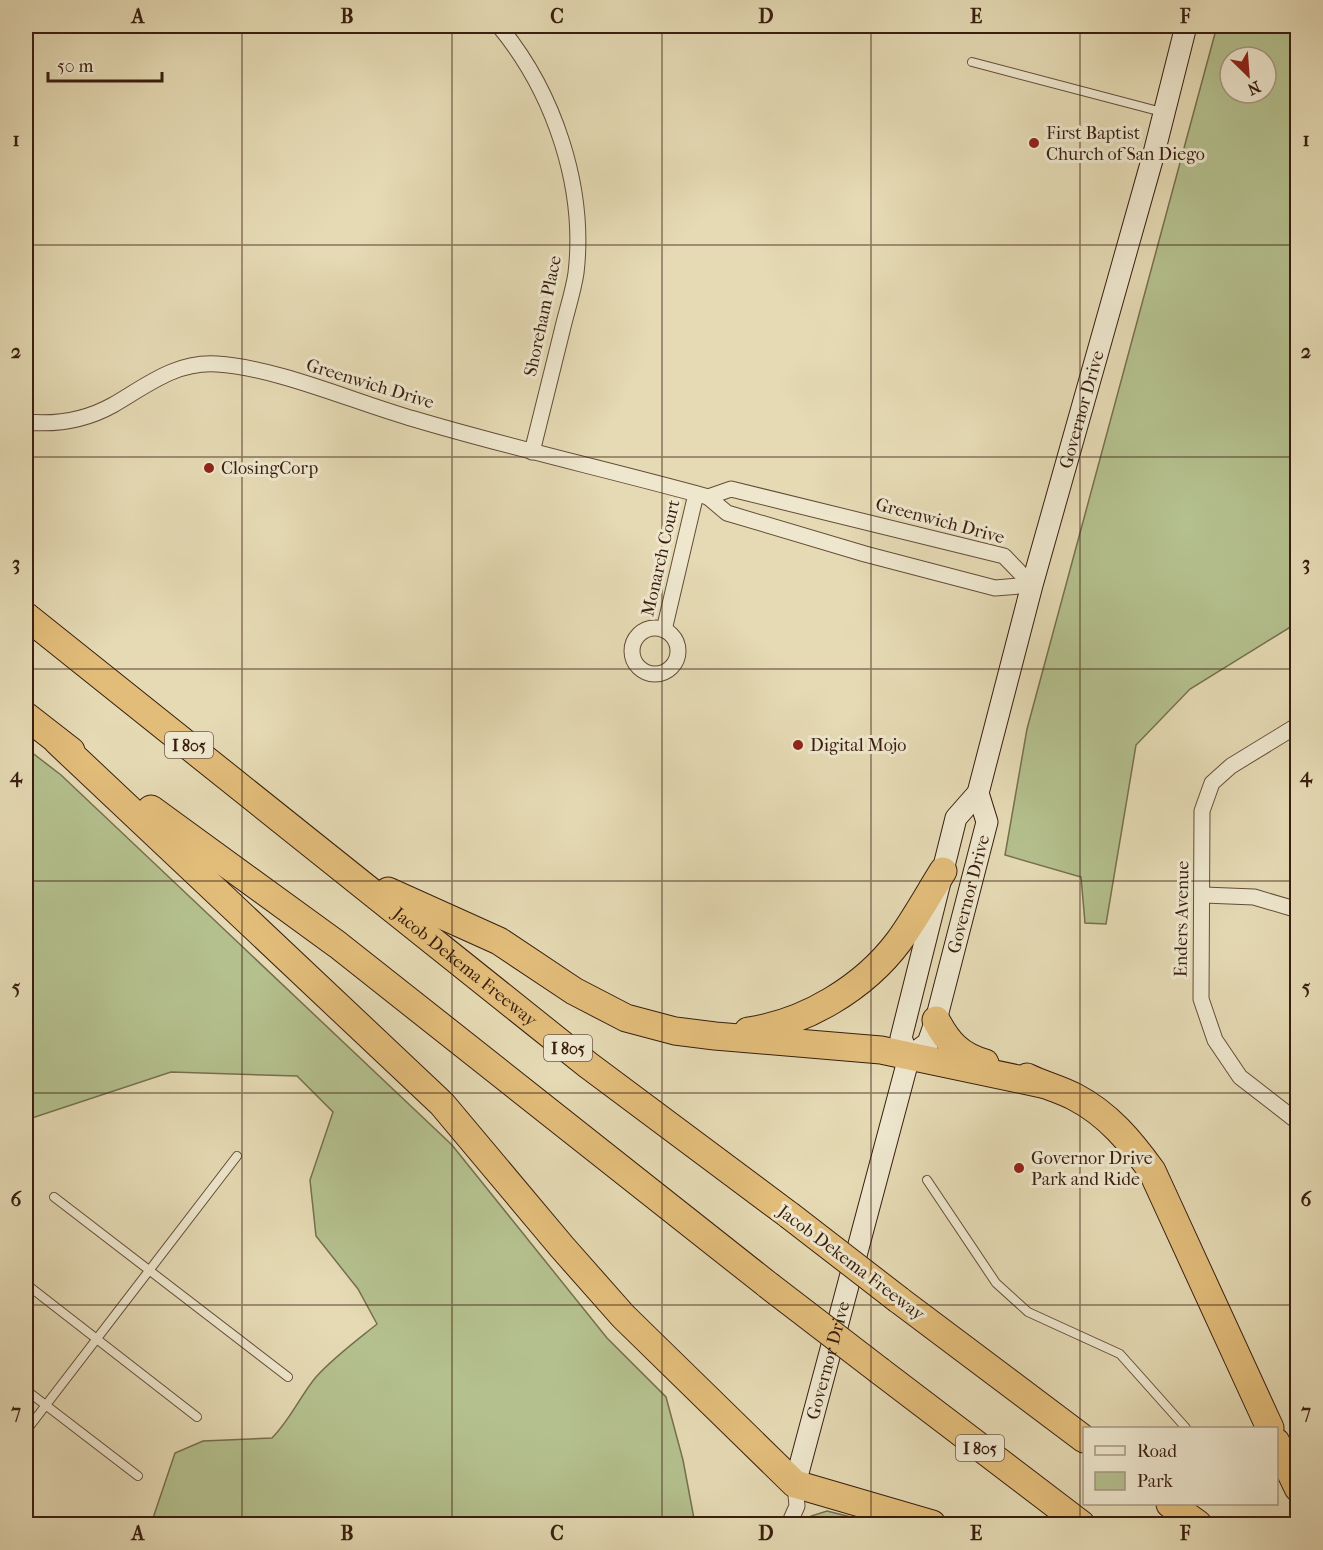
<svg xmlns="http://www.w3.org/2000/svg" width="1323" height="1550" font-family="'IM FELL French Canon',serif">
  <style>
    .green { fill: #b4c08e; stroke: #766f4e; stroke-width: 1.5; fill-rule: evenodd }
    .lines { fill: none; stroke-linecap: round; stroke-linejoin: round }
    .lane-casing { stroke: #644d38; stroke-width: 10 }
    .street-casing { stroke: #644d38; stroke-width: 17 }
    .secondary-casing { stroke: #391e0f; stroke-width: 23 }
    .highway-casing { stroke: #391e0f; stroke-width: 29 }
    .lane { stroke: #eee7ce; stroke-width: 8 }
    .street { stroke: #eee7ce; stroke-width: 15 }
    .secondary { stroke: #eee7ce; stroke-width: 21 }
    .highway { stroke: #e2bd7a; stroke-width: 27 }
    .highway-bridge-casing { stroke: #391e0f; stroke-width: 29; stroke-linecap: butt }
    .highway-bridge { stroke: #e2bd7a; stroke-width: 27 }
    .grid { fill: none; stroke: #391e0f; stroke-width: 1.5; stroke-opacity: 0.55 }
    .poi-dot { fill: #8f2418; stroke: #eee7ce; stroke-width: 2 }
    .labels { text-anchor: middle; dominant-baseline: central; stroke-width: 6; stroke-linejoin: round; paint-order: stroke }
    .shield { fill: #eee7ce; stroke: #6f5a48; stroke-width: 1.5 }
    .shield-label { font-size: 16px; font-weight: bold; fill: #391e0f }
    .poi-label { font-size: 18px; fill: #391e0f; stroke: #eee7ce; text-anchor: start }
    .street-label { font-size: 18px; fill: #391e0f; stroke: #eee7ce }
    .neatline { fill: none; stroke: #391e0f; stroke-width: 2 }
    .grid-label { font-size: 20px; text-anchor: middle; font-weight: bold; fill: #391e0f }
  </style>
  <rect width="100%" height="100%" fill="#e5dab4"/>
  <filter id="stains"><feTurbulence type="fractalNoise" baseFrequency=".00333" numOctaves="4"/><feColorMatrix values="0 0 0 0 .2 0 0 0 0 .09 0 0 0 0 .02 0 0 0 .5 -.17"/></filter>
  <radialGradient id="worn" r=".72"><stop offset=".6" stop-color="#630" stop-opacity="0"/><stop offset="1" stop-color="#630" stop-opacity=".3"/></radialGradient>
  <g class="green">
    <path d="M1217 26H1297V623L1190 689 1136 745 1106 924 1085 923 1081 877 1005 855 1027 729ZM1230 57H1266V93H1230Z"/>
    <path d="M26 748 61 775 452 1145 607 1338 666 1397 683 1460 695 1524H667L658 1519 654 1524H574L568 1521 564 1524H151L175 1453 203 1441 272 1438C291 1419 300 1396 316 1377 334 1357 356 1341 377 1324L358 1289 316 1236 310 1180 333 1112 297 1076 171 1072 26 1120Z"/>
    <polygon points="827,1511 879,1524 807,1524 811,1516"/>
  </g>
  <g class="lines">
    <g class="lane-casing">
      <g id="lane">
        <polyline points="972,62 1162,112"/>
        <polyline points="927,1180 996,1283 1028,1312 1120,1354 1186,1428"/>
        <polyline points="54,1197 288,1377"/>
        <polyline points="26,1284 197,1417"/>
        <polyline points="26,1390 138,1476"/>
        <polyline points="26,1431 237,1156"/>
      </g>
    </g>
    <g class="street-casing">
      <g id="street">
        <path d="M499 26C554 92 586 187 576 273 573 293 566 313 562 331 552 371 542 412 532 452"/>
        <path d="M26 422C56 425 86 420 113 405 146 386 176 361 217 364 278 368 354 402 414 419 511 448 610 470 708 497L727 513 865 554 995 588 1032 585"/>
        <polyline points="708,497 731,489 1004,556 1032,585"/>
        <circle cx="655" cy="651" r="23"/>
        <polyline points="664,630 696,494"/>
        <polyline points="1298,725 1231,766 1212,783 1202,811 1201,999 1215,1040 1240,1077 1298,1122"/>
        <polyline points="1204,895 1254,897 1298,910"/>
        <polyline points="789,1524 797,1506 795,1484"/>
      </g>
    </g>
    <g class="secondary-casing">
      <g id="secondary">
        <path id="s1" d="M909 1057 901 1038 956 818 978 793 1032 585 1154 153 1186 26"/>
        <path id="s2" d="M795 1484 909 1057 928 1043 936 1020 987 822 978 793"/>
      </g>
    </g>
    <g class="highway-casing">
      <g id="highway">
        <path id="s3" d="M26 616 588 1065 789 1215"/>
        <polyline points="26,716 71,751"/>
        <polyline points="58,742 442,1104 562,1247 623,1316 795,1484 932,1524"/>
        <polyline points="151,809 338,945 768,1285"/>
        <polyline points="388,891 499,941 574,991 626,1018 675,1031 715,1036 881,1050 1042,1084"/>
        <path d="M936 1020C948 1043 960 1056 985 1063"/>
        <path d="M748 1031C805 1023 864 988 899 941 915 919 928 895 943 871"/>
        <path d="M1027 1077C1043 1085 1060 1089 1075 1097 1108 1114 1131 1142 1152 1171L1270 1428"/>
        <polyline points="899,1300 1084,1439"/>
        <polyline points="880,1371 1081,1524"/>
        <polyline points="1276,1442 1298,1488"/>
        <polyline points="1170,1504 1198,1524"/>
      </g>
    </g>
    <use href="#lane" class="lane"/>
    <use href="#street" class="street"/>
    <use href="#secondary" class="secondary"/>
    <use href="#highway" class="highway"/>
    <g class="highway-bridge-casing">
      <g id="highway-bridge">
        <polyline points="789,1215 899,1300"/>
        <polyline points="768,1285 880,1371"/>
      </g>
    </g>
    <use href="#highway-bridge" class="highway-bridge"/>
  </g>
  <path class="grid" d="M242 26V1524M452 26V1524M662 26V1524M871 26V1524M1080 26V1524M26 245H1298M26 457H1298M26 669H1298M26 881H1298M26 1093H1298M26 1305H1298"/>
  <g class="poi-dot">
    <circle cx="1034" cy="143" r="6"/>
    <circle cx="209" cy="468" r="6"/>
    <circle cx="798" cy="745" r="6"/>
    <circle cx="1019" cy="1168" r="6"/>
  </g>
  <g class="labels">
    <g class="shield">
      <rect x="165" y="732" width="48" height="26" rx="4.5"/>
      <rect x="544" y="1035" width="48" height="26" rx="4.5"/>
      <rect x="956" y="1435" width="48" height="26" rx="4.5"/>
    </g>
    <g class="shield-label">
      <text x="189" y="745">I 805</text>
      <text x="568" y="1048">I 805</text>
      <text x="980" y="1448">I 805</text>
    </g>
    <g class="poi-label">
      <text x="1046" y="133">First Baptist<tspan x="1046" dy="21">Church of San Diego</tspan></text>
      <text x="221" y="468">ClosingCorp</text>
      <text x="810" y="745">Digital Mojo</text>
      <text x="1031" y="1158">Governor Drive<tspan x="1031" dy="21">Park and Ride</tspan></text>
    </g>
    <g class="street-label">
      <text transform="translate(543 316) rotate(-78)">Shoreham Place</text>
      <text transform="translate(370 384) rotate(17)">Greenwich Drive</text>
      <text stroke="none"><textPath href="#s1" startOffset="678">Governor Drive</textPath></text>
      <text transform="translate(940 521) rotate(15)">Greenwich Drive</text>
      <text transform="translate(661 558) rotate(-77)">Monarch Court</text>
      <text stroke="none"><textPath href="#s2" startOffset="620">Governor Drive</textPath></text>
      <text transform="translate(1182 919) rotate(-89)">Enders Avenue</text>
      <text stroke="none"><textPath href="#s3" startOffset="562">Jacob Dekema Freeway</textPath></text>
      <text transform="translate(851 1263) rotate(37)">Jacob Dekema Freeway</text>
      <text stroke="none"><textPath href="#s2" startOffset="128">Governor Drive</textPath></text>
    </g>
  </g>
  <rect width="1323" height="1550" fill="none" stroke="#e5dab4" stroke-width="66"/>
  <rect x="1083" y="1427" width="195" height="78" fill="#eee7ce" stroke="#a69782" stroke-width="1.5"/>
  <rect x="1095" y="1446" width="30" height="9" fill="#eee7ce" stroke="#a69782" stroke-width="1.5"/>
  <text x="1137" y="1457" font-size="18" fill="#391e0f">Road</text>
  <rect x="1095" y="1472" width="30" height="18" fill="#b4c08e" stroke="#a69782" stroke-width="1.5"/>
  <text x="1137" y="1487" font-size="18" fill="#391e0f">Park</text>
  <g transform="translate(1248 75) rotate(155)"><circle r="28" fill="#eee7ce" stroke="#a69782" stroke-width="1.5"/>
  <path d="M0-4.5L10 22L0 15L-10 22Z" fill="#8f2418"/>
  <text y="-9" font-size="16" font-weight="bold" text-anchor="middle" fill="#391e0f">N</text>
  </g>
  <path d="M48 72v9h114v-9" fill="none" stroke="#391e0f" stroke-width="3"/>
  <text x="57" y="72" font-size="18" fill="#391e0f" stroke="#eee7ce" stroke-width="4.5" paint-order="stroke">50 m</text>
  <rect x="33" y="33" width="1257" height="1484" class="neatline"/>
  <g class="grid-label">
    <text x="138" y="23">A</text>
    <text x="347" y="23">B</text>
    <text x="557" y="23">C</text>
    <text x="766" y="23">D</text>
    <text x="976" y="23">E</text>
    <text x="1185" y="23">F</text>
    <text x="16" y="146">1</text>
    <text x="1306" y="146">1</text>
    <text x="16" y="358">2</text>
    <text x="1306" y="358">2</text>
    <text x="16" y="570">3</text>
    <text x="1306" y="570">3</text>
    <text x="16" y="782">4</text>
    <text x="1306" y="782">4</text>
    <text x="16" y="994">5</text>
    <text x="1306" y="994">5</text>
    <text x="16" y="1206">6</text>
    <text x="1306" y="1206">6</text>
    <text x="16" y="1418">7</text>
    <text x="1306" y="1418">7</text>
    <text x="138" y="1540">A</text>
    <text x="347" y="1540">B</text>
    <text x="557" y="1540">C</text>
    <text x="766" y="1540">D</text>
    <text x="976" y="1540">E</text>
    <text x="1185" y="1540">F</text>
  </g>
  <rect width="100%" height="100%" filter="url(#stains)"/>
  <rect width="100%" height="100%" fill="url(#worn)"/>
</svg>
